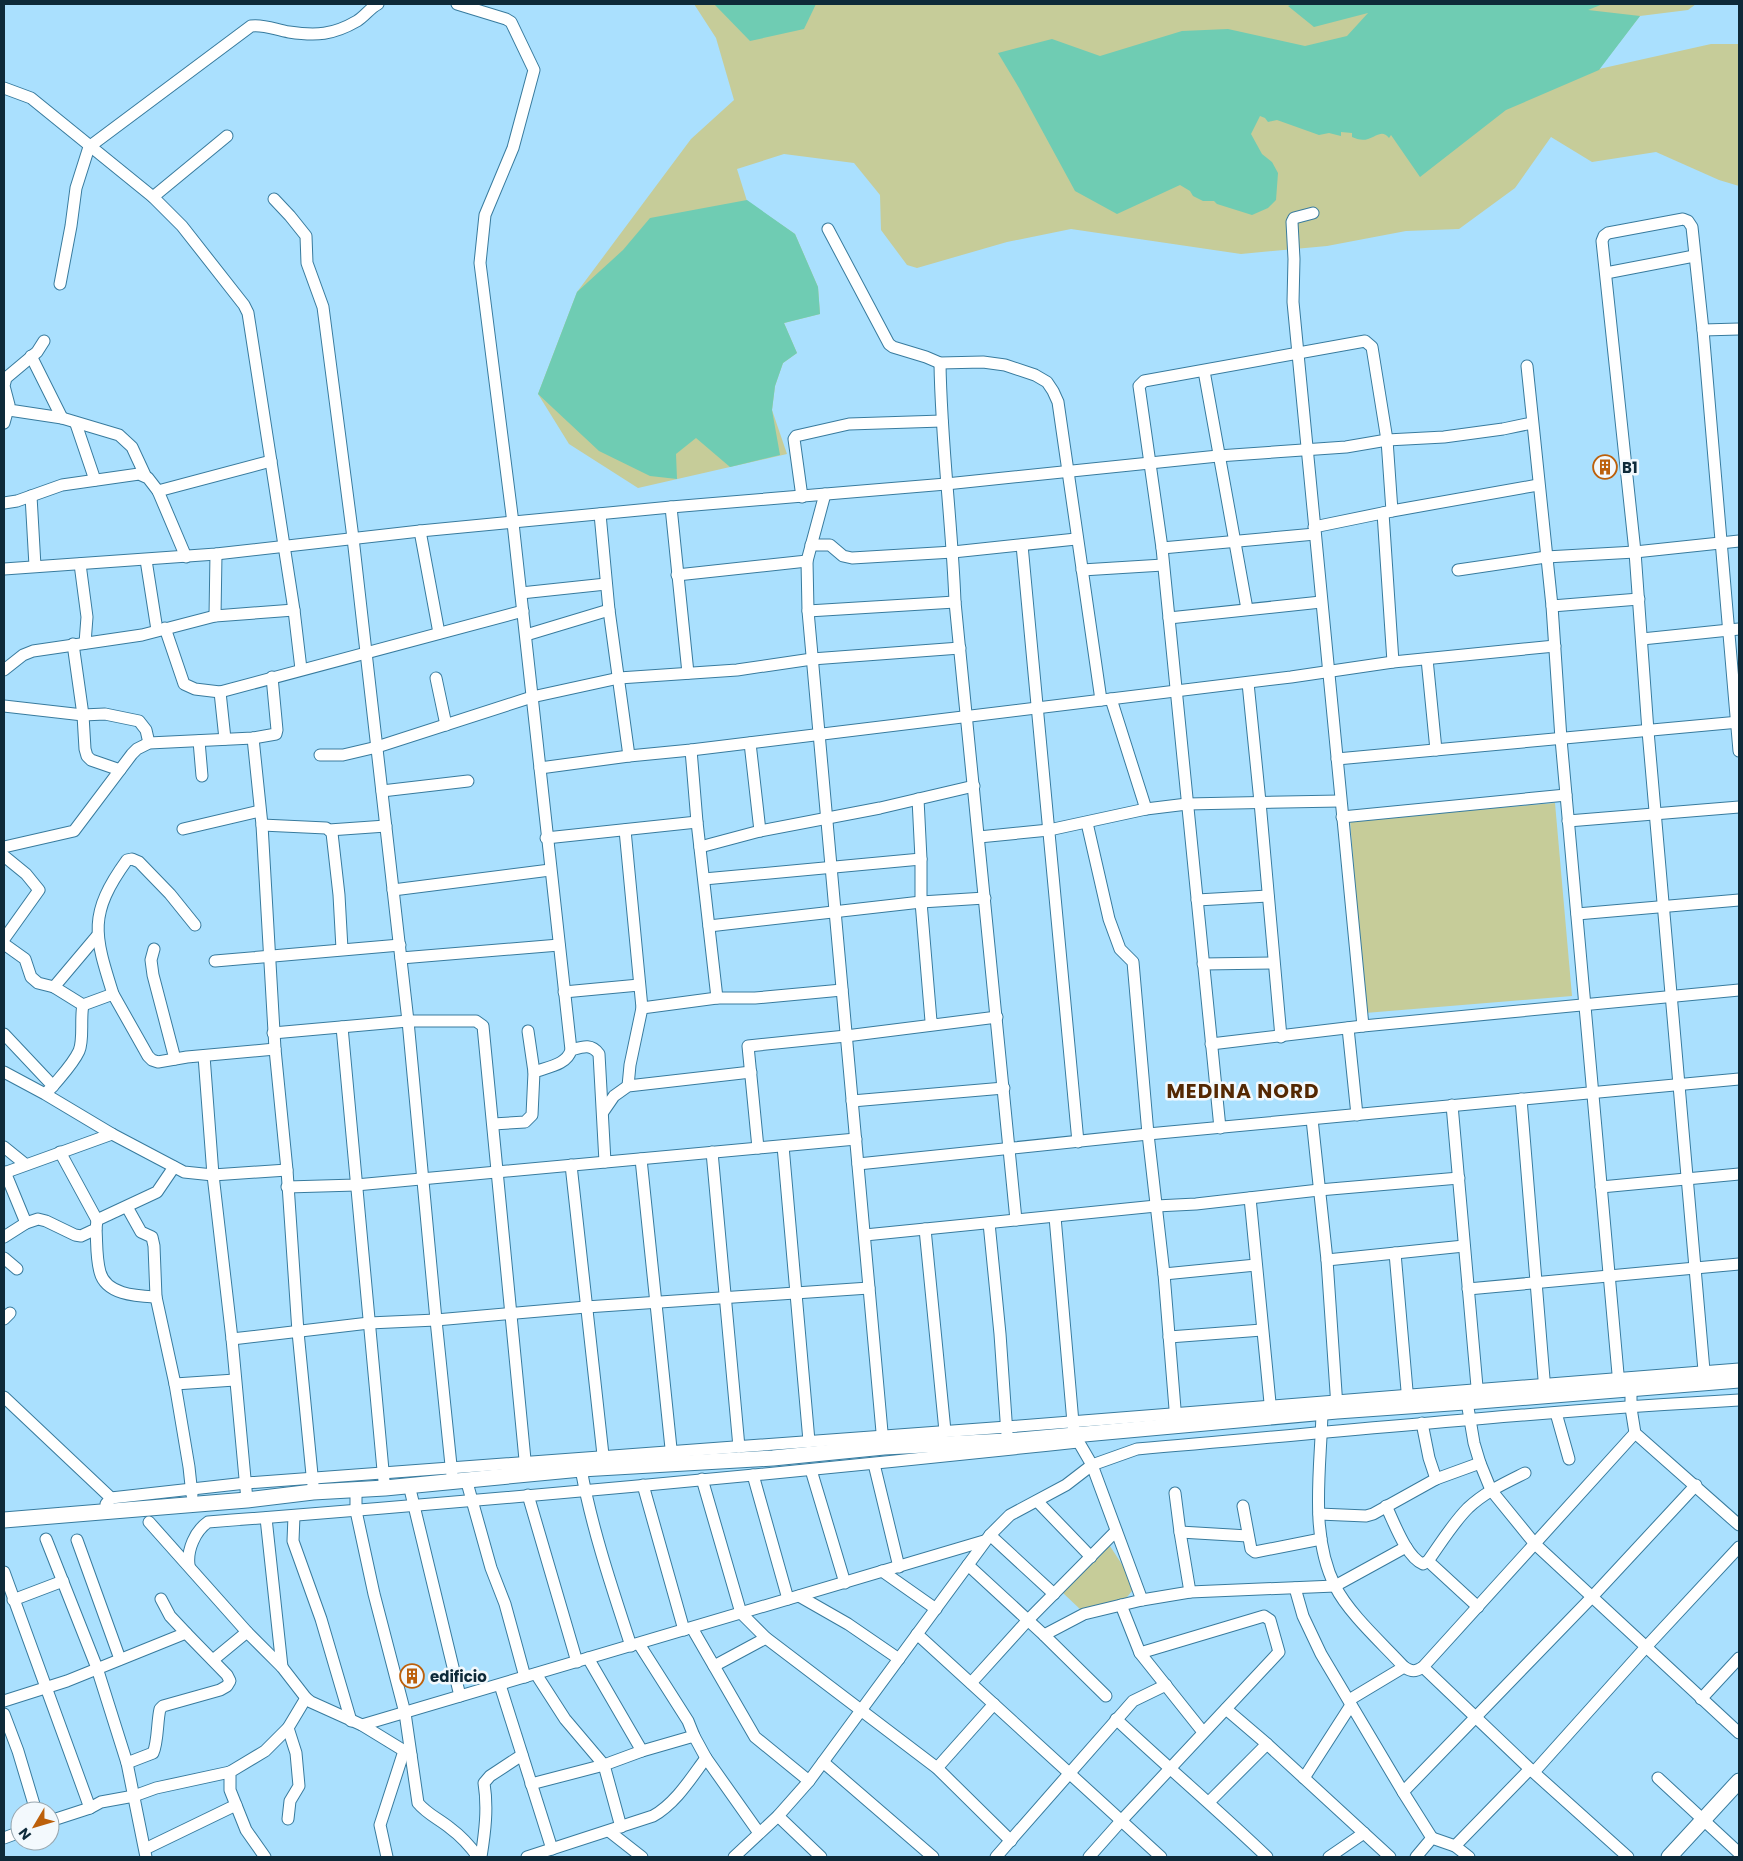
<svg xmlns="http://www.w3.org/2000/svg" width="1743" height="1861" font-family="Poppins,sans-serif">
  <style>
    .green { fill: #c6cc99 }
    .water { fill: #6fccb3 }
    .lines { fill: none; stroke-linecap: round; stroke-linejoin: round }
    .street-casing { stroke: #387b9e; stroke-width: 13 }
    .secondary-casing { stroke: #387b9e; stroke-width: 17 }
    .street { stroke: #fff; stroke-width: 11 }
    .secondary { stroke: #fff; stroke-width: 15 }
    .labels { text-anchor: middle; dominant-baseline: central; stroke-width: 5; stroke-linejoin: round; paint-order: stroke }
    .poi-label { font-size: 15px; font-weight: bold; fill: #0e2a39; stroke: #f3f9fd; text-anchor: start }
    .district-label { font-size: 20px; font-weight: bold; letter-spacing: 1px; fill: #542803; stroke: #f3f9fd }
  </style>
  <rect width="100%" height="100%" fill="#aae0fe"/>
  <g class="green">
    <polygon points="694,4 1696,4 1688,10 1640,16 1599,69 1711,44 1739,44 1739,186 1719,180 1656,152 1592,162 1551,137 1515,188 1459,229 1406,231 1327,246 1241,254 1071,229 1007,242 917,268 907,265 881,230 880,195 854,163 784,154 737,169 747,201 795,234 818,287 820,314 784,323 797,353 783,363 775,386 772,410 787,454 638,488 569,444 538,394 577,292 691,139 734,100 716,38"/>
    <polygon points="1555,803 1572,996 1365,1013 1350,820"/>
    <polygon points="1108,1543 1136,1586 1123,1602 1082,1611 1062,1592"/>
  </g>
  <g class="water">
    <polygon points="714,4 816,4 804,29 750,41"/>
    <path d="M1293 4H1603L1588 10 1640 16 1599 70 1506 110 1420 177 1391 135 1389 138C1382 129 1376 137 1368 139 1362 141 1357 139 1352 137V133L1341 132V136L1329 133 1319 135 1277 120 1268 122 1265 118 1260 116 1251 134 1262 154 1272 162 1278 173 1276 200 1268 208 1252 215 1217 204 1214 201H1203L1193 196 1190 191 1180 185 1117 214 1075 191 1019 88 998 53 1052 39 1100 56 1182 31 1228 29 1305 46 1347 36 1368 13 1314 27 1288 6Z"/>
    <polygon points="747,200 795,234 818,287 820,314 784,323 797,353 783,363 775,386 772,410 780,455 730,467 696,438 676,454 677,479 650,476 599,451 538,394 577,292 623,250 650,218"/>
  </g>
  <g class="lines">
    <g class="street-casing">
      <g id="street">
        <path d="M457 4 506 19 511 22 534 70 513 148 485 215 480 263 513 523 571 1050C567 1065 547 1067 534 1072L532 1115 525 1122 493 1124"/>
        <polyline points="4,88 31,98 153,197 182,226 244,305 248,313 294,610 301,669"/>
        <polyline points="153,197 227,136"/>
        <polyline points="274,199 290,216 306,236 307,263 323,307 353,538 408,1021 436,1320 452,1475"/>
        <polyline points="1313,213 1294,218 1292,222 1294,259 1293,302 1363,1026"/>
        <polyline points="828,229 889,344 893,347 926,357 940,363 983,362 1005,365 1035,375 1047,382 1053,391 1058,402 1101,700"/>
        <polyline points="1606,273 1694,256"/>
        <path d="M60 284 71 226 76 188 89 147 251 26C264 24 276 30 289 32 316 36 333 35 357 21 365 16 370 8 378 4"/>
        <polyline points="1703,330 1739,329"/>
        <polyline points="31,356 62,418"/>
        <path d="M940 363C941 443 952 522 955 602L1016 1220"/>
        <polyline points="1527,366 1552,606 1561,739 1619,1385"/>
        <polyline points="1204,371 1247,609"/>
        <polyline points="9,410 62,418 119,435 132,447 145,475"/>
        <polyline points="4,423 9,405 4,386 6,378 37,352 44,341"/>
        <polyline points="76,424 95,480"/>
        <polyline points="158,491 271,461"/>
        <polyline points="825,494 807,561 808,611 883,1443"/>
        <polyline points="31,496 35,566"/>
        <polyline points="802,497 794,439 796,436 849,424 942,421"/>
        <polyline points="4,503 17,501 62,485 139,474 148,478 158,491 186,557"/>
        <polyline points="671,507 688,673"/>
        <polyline points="1383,513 1393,662"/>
        <polyline points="600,514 609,610 629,756"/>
        <polyline points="1314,527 1392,511 1538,485"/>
        <polyline points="420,531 439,633"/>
        <polyline points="811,545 830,545 843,556 852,558 953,552 1076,539"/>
        <polyline points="1022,545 1078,1142"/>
        <polyline points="1162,548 1315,534"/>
        <polyline points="146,560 157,630"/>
        <polyline points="80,564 87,617 85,643"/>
        <polyline points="4,569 216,554 420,531 671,507 946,484 1218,456 1346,447 1387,440 1444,437 1503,429 1532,423"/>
        <polyline points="1082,570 1163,565"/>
        <polyline points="1458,570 1546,557 1635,552 1739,541"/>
        <polyline points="677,575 807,561"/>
        <polyline points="521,593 606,584"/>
        <polyline points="1552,606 1639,599"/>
        <polyline points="808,611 955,602"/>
        <polyline points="215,616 216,554"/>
        <polyline points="1169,618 1321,602"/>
        <polyline points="165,628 184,684 195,689 220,692 523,611"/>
        <polyline points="526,635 609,610"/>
        <polyline points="1642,639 1739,629"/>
        <polyline points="73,644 83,715 85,749 87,756 91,760 120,770"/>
        <polyline points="1427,659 1436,750"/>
        <polyline points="4,670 23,655 33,651 142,635 215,616 294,610"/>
        <polyline points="436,678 446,725"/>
        <polyline points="1248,683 1260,802 1281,1037"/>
        <polyline points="220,692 225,739"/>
        <polyline points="1111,699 1146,809"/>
        <polyline points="4,706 83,715 105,714 139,721 146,730 149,743"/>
        <polyline points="253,738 262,825 275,1049 287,1170 298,1332 313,1485"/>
        <polyline points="199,741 202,776"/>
        <polyline points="750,743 760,831"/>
        <polyline points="691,750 697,822 717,998"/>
        <polyline points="320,755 343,755 377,747 532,697 619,678 737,670 812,659 960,648"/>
        <polyline points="1337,759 1739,722"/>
        <polyline points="540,768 629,756 691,750 1291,677 1393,662 1555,646"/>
        <polyline points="382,791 468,781"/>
        <polyline points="918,799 921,859 921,902 931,1021 934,1024"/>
        <polyline points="1342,817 1566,795"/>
        <polyline points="1568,821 1739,807"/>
        <polyline points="1087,823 1109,919 1120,949 1133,962 1148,1134 1164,1274 1176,1421"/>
        <polyline points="262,825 326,828 329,830 386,826"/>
        <polyline points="183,829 260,811"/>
        <polyline points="329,830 332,833 339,895 342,949"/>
        <polyline points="625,830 642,1008 630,1065 628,1086"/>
        <polyline points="979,837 1049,830 1146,809 1187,804 1340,801"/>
        <polyline points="546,838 697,822"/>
        <polyline points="4,847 74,831 132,754 137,749 149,743 253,738 276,734 277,730 272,677"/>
        <polyline points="700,847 760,831 880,808 974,786"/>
        <polyline points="4,856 26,874 39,890 4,939"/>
        <polyline points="704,879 921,859"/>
        <polyline points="393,890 550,870"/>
        <polyline points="1197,900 1268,896"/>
        <polyline points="1577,914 1739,900"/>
        <polyline points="709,926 921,902 985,898"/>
        <polyline points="4,944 25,959 31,977 38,983 54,987 83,1005"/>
        <polyline points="154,949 151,960 153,975 175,1059"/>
        <polyline points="401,958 559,945"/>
        <polyline points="215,961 400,945"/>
        <polyline points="1203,964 1273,963"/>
        <polyline points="54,987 97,936"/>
        <polyline points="564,992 639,985"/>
        <path d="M113 994C94 934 88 914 127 860L132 859 139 862 170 894 195 925"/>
        <polyline points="83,1005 113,994 148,1056 152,1060 158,1062 187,1057 275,1049"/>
        <polyline points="642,1008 717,998 755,998 842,990"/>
        <polyline points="342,1027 384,1481"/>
        <polyline points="1348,1028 1357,1115"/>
        <polyline points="528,1031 534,1072"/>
        <polyline points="273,1033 408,1021 476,1021 483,1026 526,1470"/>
        <polyline points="4,1034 53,1086 48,1091"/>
        <polyline points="1211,1044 1363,1026 1739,990"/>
        <path d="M571 1050C582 1047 591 1043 599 1054L605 1162"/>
        <polyline points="204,1056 213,1175 232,1339 247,1500"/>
        <polyline points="4,1072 45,1094 112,1134 184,1172 213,1175 287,1170"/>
        <path d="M53 1086C62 1075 73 1064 79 1051 84 1040 80 1018 83 1005"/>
        <polyline points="1521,1099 1545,1391"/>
        <polyline points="852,1101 1004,1088"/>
        <polyline points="1452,1105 1478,1398"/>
        <polyline points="603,1112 614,1096 628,1086 751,1072"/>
        <polyline points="1312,1119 1327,1260 1337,1407"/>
        <polyline points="1220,1128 1162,548 1139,386 1144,381 1365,341 1372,347 1387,440 1392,511"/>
        <polyline points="783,1146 809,1441"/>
        <polyline points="4,1147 25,1164"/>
        <polyline points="758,1148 748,1046 846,1036 997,1017"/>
        <polyline points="60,1152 97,1220"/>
        <polyline points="712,1152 739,1447"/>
        <polyline points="641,1159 672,1458"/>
        <polyline points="858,1164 1148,1134 1739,1079"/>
        <polyline points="571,1165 604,1464"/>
        <polyline points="4,1173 112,1134"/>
        <polyline points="287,1187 356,1185 856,1139"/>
        <polyline points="1601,1187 1739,1174"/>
        <polyline points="1250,1198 1271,1413"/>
        <polyline points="127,1207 141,1232 152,1237 154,1246 156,1297 175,1384 235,1380"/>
        <polyline points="1055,1217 1074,1434 1092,1465 1142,1600"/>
        <polyline points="26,1223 38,1219 46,1221 75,1235 81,1236 96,1229 97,1220 157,1192 174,1167"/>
        <polyline points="989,1223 1000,1334 1007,1434"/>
        <path d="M96 1229C97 1243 96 1258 100 1272 106 1295 137 1296 156 1297"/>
        <polyline points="925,1229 945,1431"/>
        <polyline points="865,1235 1156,1206 1196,1204 1319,1190 1459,1178"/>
        <polyline points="4,1237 26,1223 5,1172"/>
        <polyline points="1395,1253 1408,1402"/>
        <polyline points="4,1258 17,1269"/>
        <polyline points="1327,1260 1464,1246"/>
        <polyline points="1164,1274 1256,1265"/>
        <polyline points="1468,1289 1739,1264"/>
        <polyline points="4,1319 10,1313"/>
        <polyline points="1169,1337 1262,1330"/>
        <polyline points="232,1339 369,1323 436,1320 586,1307 869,1288"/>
        <polyline points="1705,1382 1648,731 1635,552 1602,241 1604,236 1608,233 1683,219 1688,221 1692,227 1703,330 1739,751"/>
        <polyline points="175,1384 189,1467 192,1495"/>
        <polyline points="1631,1389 1631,1408 1635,1433 1739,1525"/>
        <polyline points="4,1397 111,1498 106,1504"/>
        <polyline points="1467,1402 1474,1443 1480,1463 1491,1490 1535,1544 1739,1733"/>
        <path d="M1322 1412C1321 1468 1309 1534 1335 1586 1349 1614 1383 1644 1404 1667"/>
        <polyline points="1556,1413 1569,1459"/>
        <polyline points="1422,1423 1429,1458 1436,1479"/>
        <polyline points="874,1464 899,1567"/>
        <path d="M581 1469C592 1529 612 1588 631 1646"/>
        <polyline points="811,1470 845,1583"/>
        <polyline points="753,1475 788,1599"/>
        <polyline points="466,1479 491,1568 505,1604 525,1677"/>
        <polyline points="702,1479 741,1613 766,1638 937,1768 1011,1841"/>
        <polyline points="409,1485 460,1696"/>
        <polyline points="643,1485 684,1630"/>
        <path d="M356 1490V1511L374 1594 405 1713 418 1803C427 1814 439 1819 450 1828 461 1836 470 1846 478 1857"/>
        <polyline points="1175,1493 1180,1532 1190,1592"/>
        <polyline points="528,1495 577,1662"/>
        <polyline points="111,1498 246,1483 1007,1427 1739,1369"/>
        <polyline points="1037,1501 1091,1557"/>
        <polyline points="1243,1506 1251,1549 1255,1552 1321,1539"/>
        <path d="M1386 1506C1394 1522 1406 1557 1423 1564L1428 1561C1441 1543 1453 1523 1468 1508 1485 1492 1505 1483 1525 1473"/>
        <polyline points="1319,1514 1366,1516 1373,1514 1436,1479 1480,1463"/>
        <polyline points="294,1516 293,1541 321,1619 351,1721"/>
        <polyline points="266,1518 282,1667"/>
        <polyline points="149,1522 247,1632 282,1667 306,1698"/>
        <polyline points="1180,1532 1248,1536"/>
        <polyline points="990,1535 1054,1594"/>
        <polyline points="46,1539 97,1668 127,1763 146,1857"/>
        <polyline points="77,1540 120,1659"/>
        <polyline points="1428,1561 1478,1607"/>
        <path d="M189 1565C187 1550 195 1531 208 1522 498 1500 789 1473 1078 1442"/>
        <polyline points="968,1565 1044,1635 1106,1696"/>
        <polyline points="882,1571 936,1609"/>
        <polyline points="4,1572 90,1808"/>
        <polyline points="1295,1588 1303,1616 1321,1654 1403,1792 1432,1838"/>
        <polyline points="799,1596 848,1624 899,1659"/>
        <polyline points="13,1600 63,1581"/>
        <polyline points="1121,1605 1140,1653 1203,1732"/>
        <polyline points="692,1628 755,1737 809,1781"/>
        <polyline points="917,1634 1161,1857"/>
        <polyline points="1044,1635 1084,1614 1142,1600 1190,1592 1335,1586 1406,1547"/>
        <polyline points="639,1644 688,1721 694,1736 706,1758 759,1833"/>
        <polyline points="588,1658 642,1751"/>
        <polyline points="213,1660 247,1632"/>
        <polyline points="714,1666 766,1638"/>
        <polyline points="1423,1667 1530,1769 1628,1857"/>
        <polyline points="536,1674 565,1719 604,1765 621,1827"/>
        <polyline points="971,1683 1028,1620 1116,1531"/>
        <polyline points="500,1685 552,1849"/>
        <polyline points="1701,1699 1739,1658"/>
        <path d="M1349 1700 1404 1667C1412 1672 1415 1672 1423 1667L1635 1433"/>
        <polyline points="4,1701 67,1681 186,1633 170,1616 161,1599"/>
        <polyline points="1226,1709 1267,1744 1390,1857"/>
        <polyline points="4,1714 18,1751 36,1811"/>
        <path d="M1116 1719C1166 1766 1218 1810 1267 1857"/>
        <polyline points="362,1725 984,1541"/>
        <polyline points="823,1762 933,1857"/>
        <path d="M127 1763 153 1753C158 1743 157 1721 160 1709L163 1706 220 1690 227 1686 230 1681 227 1675 186 1633"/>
        <polyline points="937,1768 994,1704"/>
        <polyline points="1534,1772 1646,1647 1739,1547"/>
        <polyline points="1304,1778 1351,1705"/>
        <polyline points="1658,1778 1739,1853"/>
        <polyline points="531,1784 604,1765 642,1751 694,1736"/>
        <polyline points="1403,1792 1592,1597 1696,1485"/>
        <polyline points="1209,1802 1267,1744"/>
        <polyline points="778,1816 821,1857"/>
        <polyline points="288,1819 290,1801 299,1786 296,1753 288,1728"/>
        <polyline points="50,1821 90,1808 101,1802 134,1796 156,1788 230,1772"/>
        <polyline points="610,1832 642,1857"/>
        <polyline points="4,1838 20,1832"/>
        <polyline points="1455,1846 1530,1769"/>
        <polyline points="145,1849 236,1805"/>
        <polyline points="265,1857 246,1830 230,1790 230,1772 265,1751 288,1728 306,1698 311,1702 362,1725 411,1755"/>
        <polyline points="387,1857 380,1825 404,1751"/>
        <path d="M481 1857C485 1832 488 1808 484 1783L490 1776 522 1755"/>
        <path d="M527 1857 653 1816C676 1803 691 1778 706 1758"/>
        <path d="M734 1857 778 1816 809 1781 990 1535 1010 1515 1066 1485 1092 1465 1137 1449C1337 1432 1538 1411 1739 1400"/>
        <polyline points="996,1857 1133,1701 1166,1685"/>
        <polyline points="1089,1857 1121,1821 1279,1652 1270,1620 1264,1616 1140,1653"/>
        <polyline points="1329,1857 1364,1833"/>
        <polyline points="1416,1857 1432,1838 1455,1846 1469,1857"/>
      </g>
    </g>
    <g class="secondary-casing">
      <g id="secondary">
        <polyline points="4,1520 247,1500 313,1492 385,1488 581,1469 773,1458 884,1447 1007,1441 1337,1411 1479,1401 1739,1380"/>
        <polyline points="1669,1857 1739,1781"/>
      </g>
    </g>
    <use href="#street" class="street"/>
    <use href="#secondary" class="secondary"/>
  </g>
  <defs>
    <g id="building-ring" transform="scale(1.25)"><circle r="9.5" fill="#f3f9fd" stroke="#bc600b" stroke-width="1.5"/><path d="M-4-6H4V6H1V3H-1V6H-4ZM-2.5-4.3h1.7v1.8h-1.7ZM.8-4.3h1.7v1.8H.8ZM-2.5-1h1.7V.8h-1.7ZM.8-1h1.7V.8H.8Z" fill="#bc600b"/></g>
  </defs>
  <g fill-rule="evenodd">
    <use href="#building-ring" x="1605" y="467"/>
    <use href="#building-ring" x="412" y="1676"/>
  </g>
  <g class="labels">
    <g class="poi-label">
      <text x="1622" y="467">B1</text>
      <text x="430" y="1676">edificio</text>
    </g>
    <g class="district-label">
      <text x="1243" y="1091">MEDINA NORD</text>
    </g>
  </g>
  <rect width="1743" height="1861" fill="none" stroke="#0e2a39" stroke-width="10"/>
  <g transform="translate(35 1826) rotate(232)"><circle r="24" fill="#f3f9fd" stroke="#97a6af"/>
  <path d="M0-4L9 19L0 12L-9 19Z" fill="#bc600b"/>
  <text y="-8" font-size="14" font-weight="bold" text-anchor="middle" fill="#0e2a39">N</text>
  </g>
</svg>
